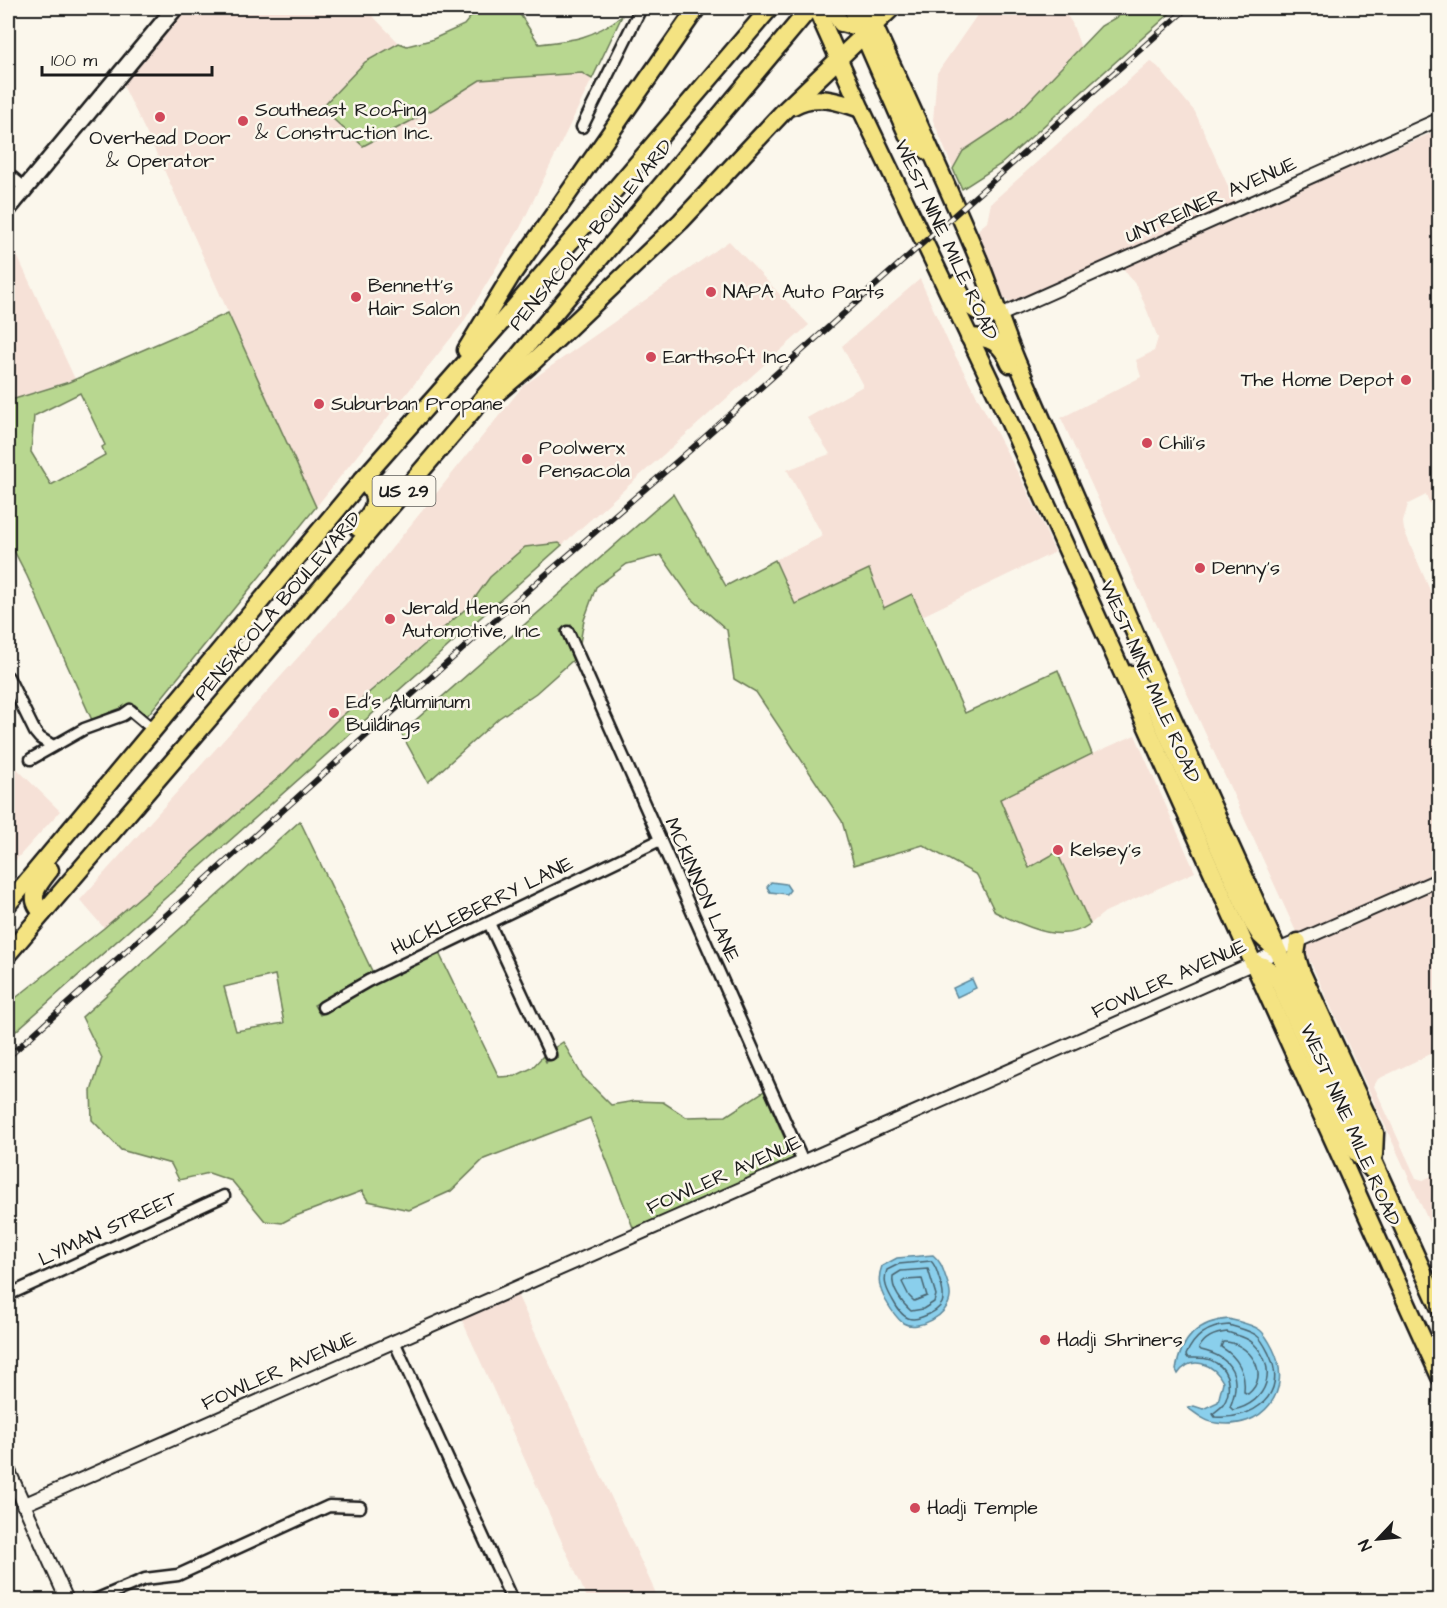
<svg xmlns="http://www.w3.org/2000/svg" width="1447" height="1608" font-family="'Architects Daughter',sans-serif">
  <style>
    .built { fill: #f6e1d7 }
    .green { fill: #b8d790; stroke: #6a7a56; stroke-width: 1.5; fill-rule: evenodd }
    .water { fill: #8acfec; stroke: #5e8799; stroke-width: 1.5 }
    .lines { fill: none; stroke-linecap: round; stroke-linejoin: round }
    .shore { stroke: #48646f; stroke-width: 1.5 }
    .minor-casing { stroke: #1c1c1c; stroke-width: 15 }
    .tertiary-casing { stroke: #1c1c1c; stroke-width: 16 }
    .secondary-casing { stroke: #1c1c1c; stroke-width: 20 }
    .primary-casing { stroke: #1c1c1c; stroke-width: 21 }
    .trunk-casing { stroke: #1c1c1c; stroke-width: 21 }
    .minor { stroke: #fbf7ec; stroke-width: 10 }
    .tertiary { stroke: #fbf7ec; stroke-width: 12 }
    .secondary { stroke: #fbf7ec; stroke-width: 15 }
    .primary { stroke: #f4e382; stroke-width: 16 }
    .trunk { stroke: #f4e382; stroke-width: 16 }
    .rail-casing { stroke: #1c1c1c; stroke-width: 6 }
    .rail { stroke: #fbf7ec; stroke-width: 4; stroke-dasharray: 11; stroke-linecap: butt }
    .poi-dot { fill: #d1495b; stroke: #fbf7ec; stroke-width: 2 }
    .labels { text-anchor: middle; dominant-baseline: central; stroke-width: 5; stroke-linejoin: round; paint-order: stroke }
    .shield { fill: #fbf7ec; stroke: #5f5e5a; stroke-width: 1.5 }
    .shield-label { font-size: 18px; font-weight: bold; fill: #1c1c1c }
    .poi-label { font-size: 20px; fill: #1c1c1c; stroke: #fbf7ec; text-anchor: start }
    .street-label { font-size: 20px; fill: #1c1c1c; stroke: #fbf7ec }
  </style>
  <rect width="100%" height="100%" fill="#fbf7ec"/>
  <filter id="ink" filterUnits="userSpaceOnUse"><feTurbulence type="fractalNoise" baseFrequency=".0167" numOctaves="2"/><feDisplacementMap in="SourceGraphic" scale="12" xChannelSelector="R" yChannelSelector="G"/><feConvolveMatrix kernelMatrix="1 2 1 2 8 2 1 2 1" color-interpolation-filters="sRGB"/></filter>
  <g filter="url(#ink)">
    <g class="built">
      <polygon points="182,8 365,8 399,43 365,62 363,146 434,109 480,80 582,73 592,79 520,228 463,323 316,507 160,161 121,81"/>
      <polygon points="982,8 1062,8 1072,23 1081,48 1013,118 963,151 953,169 933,120 937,73"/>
      <polygon points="1150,61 1158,67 1195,112 1236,204 1011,304 1000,295 973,234 987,222 991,203"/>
      <polygon points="1439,130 1439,502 1431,506 1426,495 1408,504 1403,522 1404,530 1432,595 1439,598 1439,873 1298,936 1061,418 1141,377 1136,360 1154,351 1158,338 1138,288 1122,267 1291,192"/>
      <polygon points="8,236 75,379 8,401"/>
      <polygon points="729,241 809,325 562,545 559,543 490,577 469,606 401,663 335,722 285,772 104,928 80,900 354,595 523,386"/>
      <polygon points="920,279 949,344 1026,488 1055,552 922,616 912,594 884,608 869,569 795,605 775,560 823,536 787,470 830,454 807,418 863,386 842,346"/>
      <polygon points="1135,735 1195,872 1105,912 1090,924 1057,852 1029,868 1000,799 1092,754"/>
      <polygon points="9,761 60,811 13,863 8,856"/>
      <polygon points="1439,886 1439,1050 1378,1079 1374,1086 1416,1178 1423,1180 1439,1173 1439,1199 1434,1202 1430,1209 1439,1229 1439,1244 1303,946"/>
      <polygon points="517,1294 659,1600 588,1600 461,1318"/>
    </g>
    <g class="green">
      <path d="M478 8H516L539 44C576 40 592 38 622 16L592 79 582 73 480 80 434 109 363 146 321 108 365 62 399 43 407 46 431 40 464 25Z"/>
      <polygon points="1132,8 1176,8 1001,164 962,189 953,169 963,151 1013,118 1101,26"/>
      <path d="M228 313 316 507 147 716 135 705C121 706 105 715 92 720L27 576 8 539V401L69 382ZM80 393 105 445 102 447 105 455 51 485 31 452 34 416Z"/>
      <path d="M673 494 726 586 775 560 795 604 869 569 884 608 912 594 965 713 1058 670 1092 754 1000 799 1029 868 1057 852 1090 924C1060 946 1024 925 995 912L977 875 923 845 854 865 842 821 756 692 734 679 727 630 691 598 661 555 627 564 596 587 584 620 580 643 571 625 560 630 573 660 536 693 499 718 428 782 401 733Z"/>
      <polygon points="559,543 562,545 8,1038 8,1004 104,928 285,772 335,722 469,606 490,577 525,547"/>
      <path d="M300 821 373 973 314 1005 320 1015 370 986 439 953 499 1077 515 1076 532 1068 543 1056 546 1062 558 1057 554 1048 563 1042 583 1077 611 1105 635 1101 663 1102 686 1117 726 1116 764 1091 794 1160 634 1230 590 1118 484 1159 451 1191 409 1210 368 1201 362 1191 293 1217 282 1223 265 1221 232 1181 209 1173 179 1180 171 1164 121 1150 92 1120 91 1091 102 1058 82 1017ZM275 975 284 1023 236 1031 224 987Z"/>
    </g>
    <g class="water">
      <polygon points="771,882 786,884 790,890 787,894 770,892 767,887"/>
      <polygon points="972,979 976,988 957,997 953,988"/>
      <path d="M933 1255C940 1261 942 1266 945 1275 947 1281 951 1291 950 1297 949 1315 918 1332 903 1323 896 1318 890 1308 886 1301 879 1288 877 1279 882 1266L897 1258Z"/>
      <path d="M1229 1319C1239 1322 1251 1324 1260 1330 1265 1334 1270 1343 1273 1349 1294 1391 1262 1431 1216 1423 1206 1422 1196 1414 1188 1408L1194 1406 1203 1409 1218 1402 1223 1382C1214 1364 1191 1354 1178 1374L1176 1370C1181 1338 1198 1321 1229 1319Z"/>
    </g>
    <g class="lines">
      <g class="shore">
        <path d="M931 1261C936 1266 937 1271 939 1278 947 1300 945 1309 922 1317 917 1319 913 1320 908 1318 900 1315 895 1304 891 1297 886 1288 883 1280 887 1270L899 1264Z"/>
        <path d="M928 1269 936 1295 934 1302 923 1309 911 1311C902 1303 891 1289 893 1276L901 1271Z"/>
        <polygon points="922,1279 927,1296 914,1301 909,1296 902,1282 905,1280"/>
        <path d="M1229 1325C1238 1328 1248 1330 1256 1335 1262 1339 1266 1348 1269 1354 1289 1395 1253 1420 1215 1417L1213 1414C1215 1411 1220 1409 1223 1405 1232 1392 1230 1371 1216 1363 1208 1357 1198 1358 1188 1358L1186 1355C1194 1336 1209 1326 1229 1325Z"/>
        <path d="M1227 1332C1236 1335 1247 1337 1253 1343 1279 1368 1268 1403 1233 1410L1230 1407C1242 1378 1233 1357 1201 1350L1199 1348C1205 1337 1216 1333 1227 1332Z"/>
        <path d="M1223 1342C1249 1341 1272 1375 1248 1394L1244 1392C1246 1373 1238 1357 1221 1347Z"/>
      </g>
      <g class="minor-casing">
        <g id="minor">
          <polyline points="582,127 641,8"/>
          <polyline points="8,174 25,188"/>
          <polyline points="568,632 803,1162"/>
          <polyline points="8,677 35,732 40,738 53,746"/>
          <polyline points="31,759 84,729 123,715 130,710 154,730"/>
          <polyline points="489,923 550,1054"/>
          <polyline points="323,1007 368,981 660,840"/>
          <polyline points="8,1295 224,1196"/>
          <polyline points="394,1341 512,1600"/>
          <polyline points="95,1600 145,1579 178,1575 329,1506 360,1507"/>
        </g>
      </g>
      <g class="tertiary-casing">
        <g id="tertiary">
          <polyline points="998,316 1440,119"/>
          <polyline points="8,1469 67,1600"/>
          <polyline points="23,1505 1254,963 1285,947 1440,879"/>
        </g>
      </g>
      <g class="secondary-casing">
        <polyline id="secondary" points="8,209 175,8"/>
      </g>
      <g class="primary-casing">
        <g id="primary">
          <polyline points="816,8 861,109 999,399 1440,1377"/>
          <polyline points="831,8 841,23 857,27 867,25"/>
          <polyline points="852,8 908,136 930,153"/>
          <path d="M866 8C904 92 944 177 980 263 993 296 1003 329 1017 362L1155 679 1440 1309"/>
          <path d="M956 284C966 306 974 314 998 316"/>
          <path d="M969 337C990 337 1001 342 1010 364"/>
          <polyline points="1131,674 1155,707 1253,924 1260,935 1273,947"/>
          <polyline points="1298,942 1296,954 1301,971 1375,1133 1374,1155"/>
          <path d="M1254 963C1267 966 1272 971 1279 982L1354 1150 1373 1171"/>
        </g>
      </g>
      <g class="trunk-casing">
        <g id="trunk">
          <path d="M793 106C815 93 838 101 861 109"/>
          <polyline points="466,350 511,276 697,8"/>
          <polyline points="496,394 529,366 681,221 784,111 892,8"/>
          <path d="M358 528C375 510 382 498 362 480"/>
          <polyline points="8,904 362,480 512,310 770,8"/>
          <path d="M43 913C26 898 39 884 50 870"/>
          <polyline points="8,954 463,422 810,8"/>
        </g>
      </g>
      <use href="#minor" class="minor"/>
      <use href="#tertiary" class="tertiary"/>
      <use href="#secondary" class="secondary"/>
      <use href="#primary" class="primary"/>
      <use href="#trunk" class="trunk"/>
      <g class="rail-casing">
        <polyline id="rail" points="8,1057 543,577 696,445 1187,8"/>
      </g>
      <use href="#rail" class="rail"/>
    </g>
  </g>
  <g class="poi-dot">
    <circle cx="160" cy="117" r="6"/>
    <circle cx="243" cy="121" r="6"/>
    <circle cx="711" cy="292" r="6"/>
    <circle cx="356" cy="297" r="6"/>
    <circle cx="651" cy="357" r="6"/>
    <circle cx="1406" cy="380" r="6"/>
    <circle cx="319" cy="404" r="6"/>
    <circle cx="1147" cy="443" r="6"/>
    <circle cx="527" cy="459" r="6"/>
    <circle cx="1200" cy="568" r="6"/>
    <circle cx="390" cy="619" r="6"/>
    <circle cx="334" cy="713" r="6"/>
    <circle cx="1058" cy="850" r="6"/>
    <circle cx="1045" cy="1340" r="6"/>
    <circle cx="915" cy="1508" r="6"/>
  </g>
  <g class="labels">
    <rect class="shield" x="372.5" y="476" width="63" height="30" rx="4.5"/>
    <g class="shield-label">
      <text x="404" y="491">US 29</text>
    </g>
    <g class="poi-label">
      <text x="255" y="110">Southeast Roofing<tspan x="255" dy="23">&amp; Construction Inc.</tspan></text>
      <text x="160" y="138" text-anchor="middle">Overhead Door<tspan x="160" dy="23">&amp; Operator</tspan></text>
      <text x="368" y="286">Bennett's<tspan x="368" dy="23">Hair Salon</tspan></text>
      <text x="723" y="292">NAPA Auto Parts</text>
      <text x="663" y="357">Earthsoft Inc</text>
      <text x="1394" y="380" text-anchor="end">The Home Depot</text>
      <text x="331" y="404">Suburban Propane</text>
      <text x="1159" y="443">Chili's</text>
      <text x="539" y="448">Poolwerx<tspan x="539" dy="23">Pensacola</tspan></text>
      <text x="1212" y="568">Denny's</text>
      <text x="402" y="608">Jerald Henson<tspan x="402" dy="23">Automotive, Inc</tspan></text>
      <text x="346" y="702">Ed's Aluminum<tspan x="346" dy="23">Buildings</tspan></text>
      <text x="1070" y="850">Kelsey's</text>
      <text x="1057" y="1340">Hadji Shriners</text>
      <text x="927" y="1508">Hadji Temple</text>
    </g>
    <g class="street-label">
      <text transform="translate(1211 200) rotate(-24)">UNTREINER AVENUE</text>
      <text transform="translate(591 235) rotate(-50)">PENSACOLA BOULEVARD</text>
      <text transform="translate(946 240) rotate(65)">WEST NINE MILE ROAD</text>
      <text transform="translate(278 606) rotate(-49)">PENSACOLA BOULEVARD</text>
      <text transform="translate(1150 682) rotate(66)">WEST NINE MILE ROAD</text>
      <text transform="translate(702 890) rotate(66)">MCKINNON LANE</text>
      <text transform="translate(482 906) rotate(-26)">HUCKLEBERRY LANE</text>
      <text transform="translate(1169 979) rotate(-24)">FOWLER AVENUE</text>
      <text transform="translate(1350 1125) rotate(66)">WEST NINE MILE ROAD</text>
      <text transform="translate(724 1175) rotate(-24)">FOWLER AVENUE</text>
      <text transform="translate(108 1229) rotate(-25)">LYMAN STREET</text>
      <text transform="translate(279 1371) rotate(-24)">FOWLER AVENUE</text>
    </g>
  </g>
  <rect width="1447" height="1608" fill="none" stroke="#fbf7ec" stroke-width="30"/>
  <rect x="15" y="15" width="1417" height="1578" fill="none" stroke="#1c1c1c" stroke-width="2" filter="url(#ink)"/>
  <g transform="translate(1378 1539) rotate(244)" stroke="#fbf7ec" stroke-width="4.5" paint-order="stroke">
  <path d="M0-4.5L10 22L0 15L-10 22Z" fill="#1c1c1c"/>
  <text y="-9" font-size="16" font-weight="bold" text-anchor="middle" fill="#1c1c1c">N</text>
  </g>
  <path d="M42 66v9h170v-9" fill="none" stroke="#1c1c1c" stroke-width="3"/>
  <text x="51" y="66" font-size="18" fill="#1c1c1c" stroke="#fbf7ec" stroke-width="4.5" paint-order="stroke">100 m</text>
</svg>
